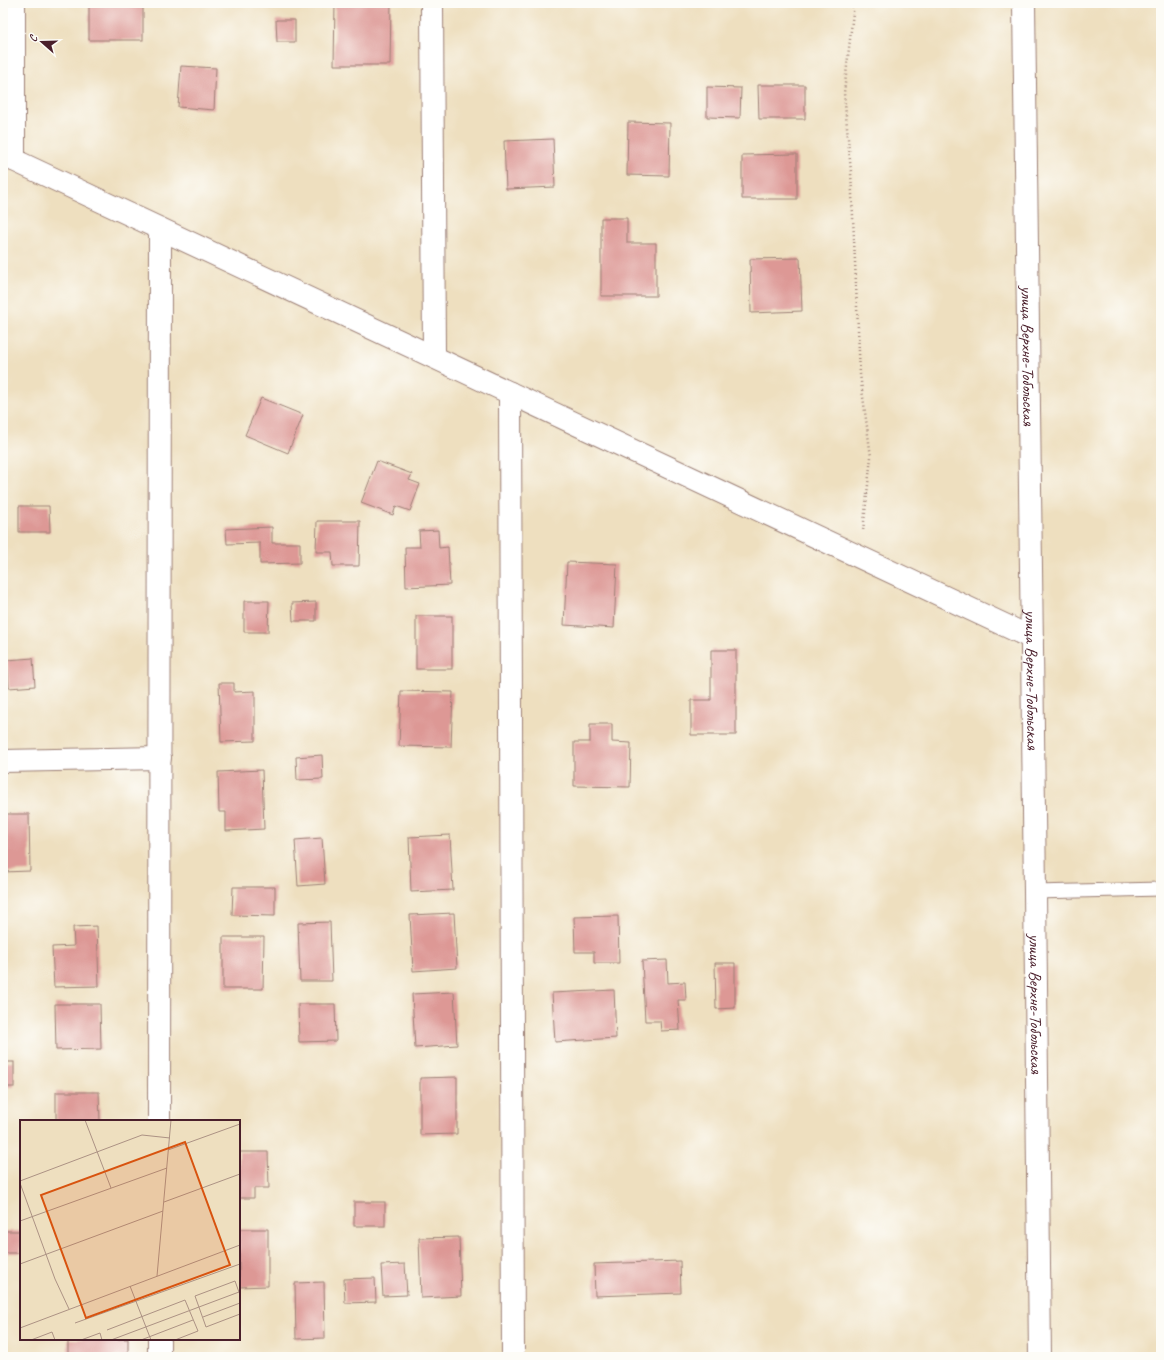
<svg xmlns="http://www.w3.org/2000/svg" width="1164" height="1360" font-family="Caveat,sans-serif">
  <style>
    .building { fill: #dd9895 }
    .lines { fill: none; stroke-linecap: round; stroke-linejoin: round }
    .service-casing { stroke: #9c7f75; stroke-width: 15 }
    .minor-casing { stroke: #9c7f75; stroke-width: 24 }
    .tertiary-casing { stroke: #9c7f75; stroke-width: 24 }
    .path { stroke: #9c7f75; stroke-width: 2.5; stroke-dasharray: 1 3; stroke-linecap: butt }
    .service { stroke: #fff; stroke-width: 13 }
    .minor { stroke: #fff; stroke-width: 22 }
    .tertiary { stroke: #fff; stroke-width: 22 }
    .labels { text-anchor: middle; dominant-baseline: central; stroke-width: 3; stroke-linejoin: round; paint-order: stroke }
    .street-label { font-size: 17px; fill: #4a1f2b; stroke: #fdfcf7 }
    .inset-road { fill: none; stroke: #ac9284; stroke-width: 1 }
    .view { fill: #d8530f; fill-opacity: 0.15; stroke: #d8530f; stroke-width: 2 }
    .inset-edge { fill: none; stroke: #4a1f2b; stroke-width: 2 }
  </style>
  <rect width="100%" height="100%" fill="#fdfcf7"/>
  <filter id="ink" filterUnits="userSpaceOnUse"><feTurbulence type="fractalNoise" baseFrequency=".025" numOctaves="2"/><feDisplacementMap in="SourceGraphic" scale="8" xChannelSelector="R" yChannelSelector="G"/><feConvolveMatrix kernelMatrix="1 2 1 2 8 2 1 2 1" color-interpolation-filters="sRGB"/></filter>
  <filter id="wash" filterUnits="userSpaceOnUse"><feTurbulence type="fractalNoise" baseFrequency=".012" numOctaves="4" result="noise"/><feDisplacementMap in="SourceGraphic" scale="16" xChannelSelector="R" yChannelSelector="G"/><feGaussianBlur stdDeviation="0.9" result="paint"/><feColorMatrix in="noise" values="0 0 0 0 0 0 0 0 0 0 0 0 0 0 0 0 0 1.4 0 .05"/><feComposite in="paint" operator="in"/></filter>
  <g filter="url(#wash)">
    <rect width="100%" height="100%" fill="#eedfbf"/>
    <g id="blocks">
      <g class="building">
        <rect x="89" y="3" width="54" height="37"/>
        <polygon points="335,3 391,3 390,65 334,65"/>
        <polygon points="276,20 295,20 295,42 277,42"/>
        <polygon points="181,66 216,68 214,110 178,107"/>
        <polygon points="758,85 805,85 805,119 759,119"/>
        <polygon points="707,87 741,88 740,118 707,117"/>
        <polygon points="628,122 670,123 669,176 627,175"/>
        <polygon points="553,139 555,187 506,189 504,141"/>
        <polygon points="797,154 797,199 742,199 742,155"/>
        <polygon points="601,218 627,218 627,243 656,243 656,296 601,296"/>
        <polygon points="800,258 802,311 751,313 750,259"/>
        <polygon points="261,398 303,415 288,453 245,435"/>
        <polygon points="377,461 412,474 409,480 420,484 410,511 396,506 393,515 361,503"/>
        <polygon points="19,506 49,506 50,532 19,532"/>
        <polygon points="317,521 360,521 359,566 333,566 332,552 316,552"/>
        <polygon points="272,527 272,543 300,543 300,563 260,564 260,543 227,544 226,529"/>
        <polygon points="438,530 439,548 448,547 450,585 406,587 405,547 420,547 419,531"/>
        <polygon points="567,562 617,564 614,628 564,625"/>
        <polygon points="244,601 269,601 268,632 244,632"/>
        <polygon points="316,602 316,621 293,621 292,603"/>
        <rect x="416" y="616" width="36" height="53"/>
        <polygon points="711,650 736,650 736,735 691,735 691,700 711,700"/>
        <polygon points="33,658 35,686 9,688 7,660"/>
        <polygon points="219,683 234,683 234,692 255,691 255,741 221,742"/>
        <polygon points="401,691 453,692 451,747 399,746"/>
        <polygon points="590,724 612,724 612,742 631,743 630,787 574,786 574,742 590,742"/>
        <polygon points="322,755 323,779 297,780 296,757"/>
        <polygon points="262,770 264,829 226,831 226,812 219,812 218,772"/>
        <polygon points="3,814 29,814 30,871 3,872"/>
        <polygon points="450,835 453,890 411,892 409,837"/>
        <polygon points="322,838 325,884 298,886 295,840"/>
        <polygon points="233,887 275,887 275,916 232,915"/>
        <polygon points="454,913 457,968 413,971 410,915"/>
        <polygon points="618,916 619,963 594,963 594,952 575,952 574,917"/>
        <polygon points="330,922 332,981 300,981 298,923"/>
        <polygon points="97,926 99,986 54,987 52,947 74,946 73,927"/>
        <polygon points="223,937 264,937 263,989 223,989"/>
        <polygon points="667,960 668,983 685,982 686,1000 678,1000 680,1030 661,1031 660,1021 645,1021 642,961"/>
        <polygon points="715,963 735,963 735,1008 716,1009"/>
        <polygon points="614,990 616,1038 555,1042 552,993"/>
        <polygon points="454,992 457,1045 415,1048 412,994"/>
        <polygon points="55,1004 100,1004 101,1049 56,1050"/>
        <polygon points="298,1004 335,1004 336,1041 299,1042"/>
        <rect x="3" y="1062" width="11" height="25"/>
        <polygon points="457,1077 457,1134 420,1135 420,1078"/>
        <polygon points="56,1092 99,1092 100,1121 56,1121"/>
        <polygon points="239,1152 268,1152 269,1188 254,1188 254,1198 239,1198"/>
        <rect x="354" y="1202" width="31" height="24"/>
        <polygon points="239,1229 268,1229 268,1286 239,1287"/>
        <rect x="3" y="1231" width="18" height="22"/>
        <polygon points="459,1237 461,1296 421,1298 419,1238"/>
        <polygon points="680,1261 681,1293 595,1296 594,1264"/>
        <polygon points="405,1264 407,1295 383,1296 381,1265"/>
        <polygon points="375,1278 376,1302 345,1303 344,1279"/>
        <polygon points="324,1282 325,1338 296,1339 295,1283"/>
        <rect x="68" y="1339" width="60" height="18"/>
      </g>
    </g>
  </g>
  <g filter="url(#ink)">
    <use href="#blocks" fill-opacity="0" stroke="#9c7f75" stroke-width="1"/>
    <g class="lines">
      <g class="service-casing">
        <polyline id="service" points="1035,892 1161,889"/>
      </g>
      <g class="minor-casing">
        <g id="minor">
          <polyline points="14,3 14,160"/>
          <polyline points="432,3 434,357"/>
          <polyline points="3,155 1032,638"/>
          <polyline points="510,393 513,1357"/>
          <polyline points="3,761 160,758"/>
          <polyline points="159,1121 160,229"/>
          <polyline points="159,1357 159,1339"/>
        </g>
      </g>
      <g class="tertiary-casing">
        <g id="tertiary">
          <path id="s1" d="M1024 3 1035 892 1040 1357"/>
        </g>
      </g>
      <polyline class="path" points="854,3 844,93 851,172 860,374 871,457 863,531"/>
      <use href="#service" class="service"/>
      <use href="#minor" class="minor"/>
      <use href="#tertiary" class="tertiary"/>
    </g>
  </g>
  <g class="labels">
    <g class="street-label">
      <text stroke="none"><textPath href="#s1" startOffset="353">улица Верхне-Тобольская</textPath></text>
      <text stroke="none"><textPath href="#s1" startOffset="677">улица Верхне-Тобольская</textPath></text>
      <text stroke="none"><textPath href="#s1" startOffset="1001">улица Верхне-Тобольская</textPath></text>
    </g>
  </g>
  <g transform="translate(20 1120)">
    <rect width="220" height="220" fill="#eedfbf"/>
    <path class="inset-road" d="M65 0 91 68M148 30 220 4M0 61 122 15 150 18M0 63 35 159 49 189M144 82 220 54M0 101 147 48M0 144 143 91M137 156 151 0M110 166 131 220M220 175 215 161 175 176 186 207 220 194M183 197 220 183M55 203 220 144M0 208 220 125M87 210 165 180 178 211 155 220M11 220 32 212 35 220M61 220 80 213 82 220M91 220 219 172M121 220 173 200"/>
    <path class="view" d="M165 22 210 145 66 198 21 75Z"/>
    <rect width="220" height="220" class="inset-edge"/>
  </g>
  <rect width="1164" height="1360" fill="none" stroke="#fdfcf7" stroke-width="16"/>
  <g transform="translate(42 42) rotate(290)" stroke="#fdfcf7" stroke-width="3" paint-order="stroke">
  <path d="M0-3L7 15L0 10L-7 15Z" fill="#4a1f2b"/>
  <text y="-6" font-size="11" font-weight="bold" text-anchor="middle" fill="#4a1f2b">С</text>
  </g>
</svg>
